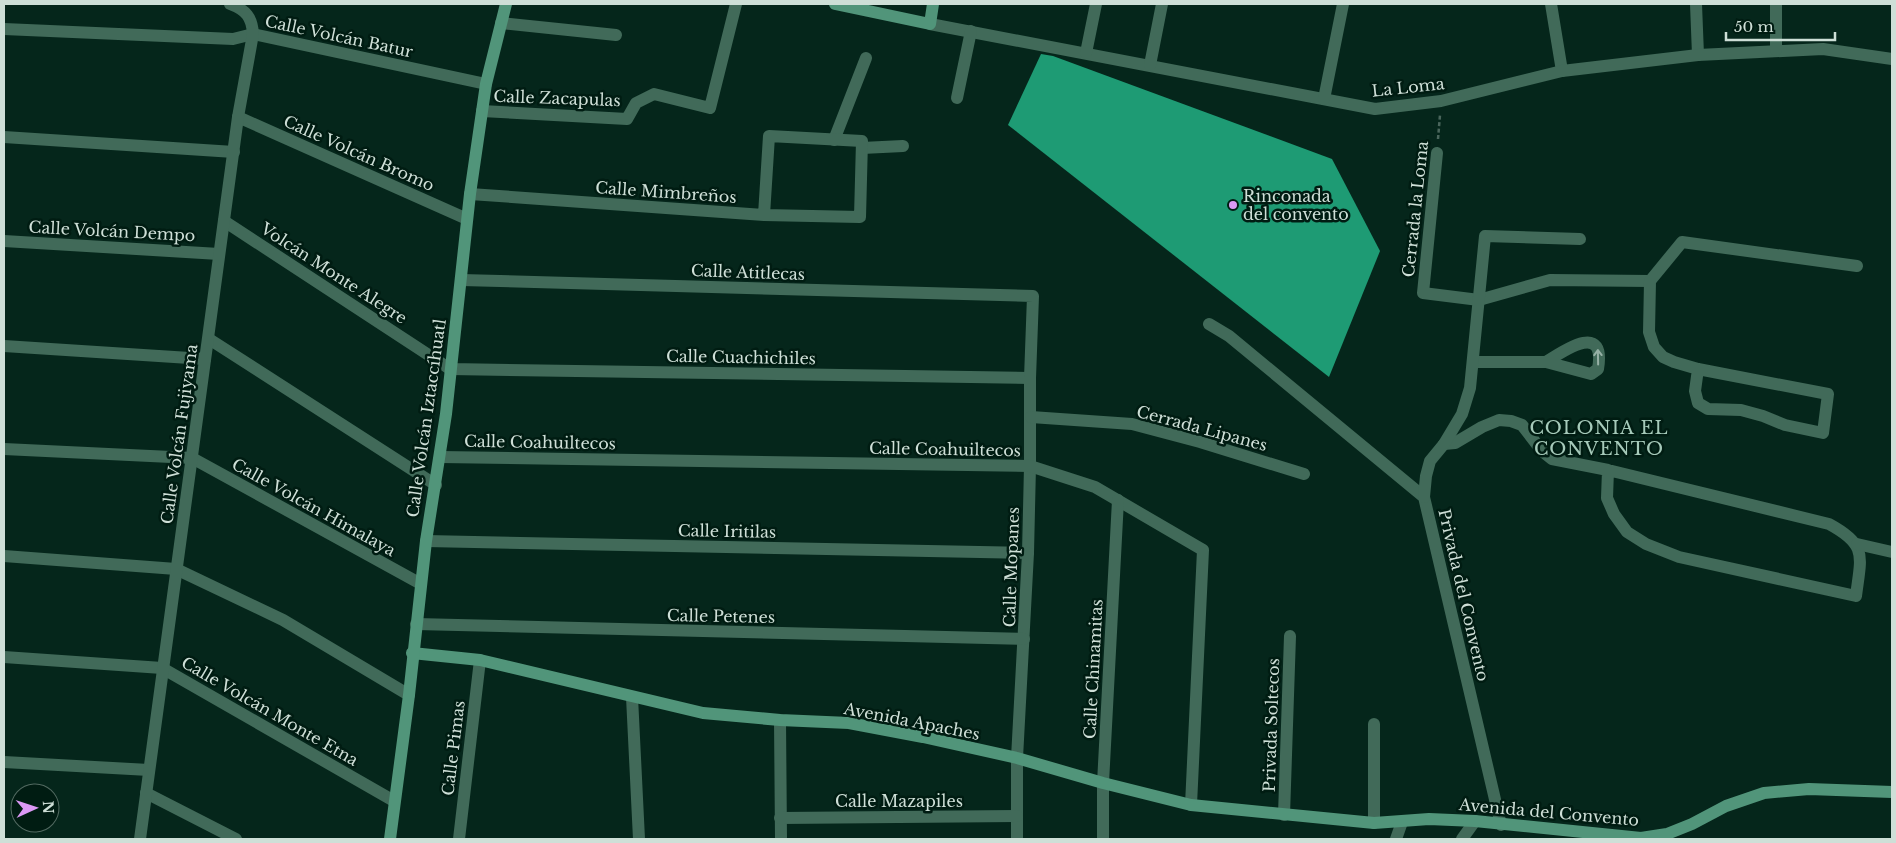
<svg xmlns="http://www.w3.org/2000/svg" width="1896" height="843" font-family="'Libre Baskerville',serif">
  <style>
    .building { fill: #1e9b74 }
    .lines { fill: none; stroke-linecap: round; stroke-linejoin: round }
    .path { stroke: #4a665c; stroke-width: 2.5; stroke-dasharray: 4 2.5; stroke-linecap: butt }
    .street { stroke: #416a59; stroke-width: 12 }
    .secondary { stroke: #51957a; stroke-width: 12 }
    .oneway { stroke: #96b0a5 }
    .poi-dot { fill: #db99f5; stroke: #001c12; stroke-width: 2 }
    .labels { text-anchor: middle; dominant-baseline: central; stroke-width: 5; stroke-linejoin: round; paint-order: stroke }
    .street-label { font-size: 16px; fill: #cedfd7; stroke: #001c12 }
    .poi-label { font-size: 16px; fill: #cedfd7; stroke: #001c12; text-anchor: start }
    .neighbourhood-label { font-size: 18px; letter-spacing: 1px; fill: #a6caba; stroke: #001c12 }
  </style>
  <rect width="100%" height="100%" fill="#05261b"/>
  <polygon class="building" points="1041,54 1053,56 1332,159 1380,251 1329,377 1008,125"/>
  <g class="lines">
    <polyline class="path" points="1438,139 1440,115"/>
    <g class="street">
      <polyline points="1551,4 1562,71"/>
      <polyline points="1696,4 1698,55"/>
      <polyline points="501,23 616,35"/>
      <polyline points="930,24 1375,109 1441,101 1562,71 1698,55 1823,49 1892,59"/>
      <polyline points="4,29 233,39 253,34 486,84"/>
      <polyline points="1776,50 1776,4"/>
      <polyline points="1086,53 1096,4"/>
      <polyline points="1150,65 1162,4"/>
      <polyline points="957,98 971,31"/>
      <polyline points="1324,99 1343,4"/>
      <polyline points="482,111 627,119 636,103 654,94 710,108 736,4"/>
      <polyline points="238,117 467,219"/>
      <polyline points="4,137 234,152"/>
      <polyline points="834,140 866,58"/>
      <polyline points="862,148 903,146"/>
      <polyline points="1437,153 1423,293 1479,300 1550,280 1650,281"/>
      <polyline points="470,194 764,215 860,217 862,141 769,136 764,215"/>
      <polyline points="224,221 450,369 1030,378"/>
      <polyline points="4,241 219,254"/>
      <polyline points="461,280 1033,296 1030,378 1030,466 1028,553 1017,758 1017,839"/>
      <polyline points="1209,324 1229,336 1424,497 1501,825"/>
      <polyline points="209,339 436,485"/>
      <polyline points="4,346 205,359"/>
      <path d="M1473 362H1546L1591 374 1598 369C1606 322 1566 349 1546 362"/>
      <polyline points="1698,369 1695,391 1698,403 1708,409 1741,410 1763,416 1785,425 1823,433 1828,394 1698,369 1674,362 1663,357 1654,347 1649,332 1650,281 1682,242 1857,266"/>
      <polyline points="1031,417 1132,424 1200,442 1304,474"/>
      <path d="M1444 444 1455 443 1482 427 1499 420 1511 421 1522 425 1542 451 1552 459 1608 470 1829 524C1868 545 1861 556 1856 596L1679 557 1646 544 1627 532 1614 514 1607 498 1608 470"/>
      <polyline points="4,449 192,458 421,584"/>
      <polyline points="440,457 1030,466 1095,487 1203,550 1191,805"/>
      <polyline points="1424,497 1426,476 1430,461 1444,444 1462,414 1470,388 1485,236 1580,239"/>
      <polyline points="426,541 1028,553"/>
      <polyline points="1857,544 1892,552"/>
      <polyline points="4,556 176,569 283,620 409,695"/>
      <polyline points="416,624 1024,639"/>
      <polyline points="4,657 162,668 394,801"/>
      <polyline points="632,697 639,839"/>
      <polyline points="780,720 781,839"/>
      <polyline points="4,762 149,770"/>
      <polyline points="146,793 236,839"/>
      <polyline points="1284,815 1290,636"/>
      <polyline points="780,818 1017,816"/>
      <polyline points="1374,823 1374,724"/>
      <path d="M140 839 238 117 253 34C252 17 246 10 230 4"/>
      <polyline points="459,839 480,660"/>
      <polyline points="1103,839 1103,783 1118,500"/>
      <polyline points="1396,839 1402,822"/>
      <polyline points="1462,839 1475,821"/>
    </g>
    <g class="secondary">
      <polyline points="835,4 930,24 933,4"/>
      <polyline points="412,653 480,660 703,713 780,720 849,723 923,737 1017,758 1103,783 1191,805 1374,823 1429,819 1475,821 1641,838 1667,834 1692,824 1726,806 1764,793 1809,789 1892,792"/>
      <polyline points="390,839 409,695 426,541 446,414 470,194 486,84 506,4"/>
    </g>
  </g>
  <defs><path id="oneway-shaft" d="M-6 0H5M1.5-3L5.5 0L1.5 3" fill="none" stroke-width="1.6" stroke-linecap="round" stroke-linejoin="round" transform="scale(1.25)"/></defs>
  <use class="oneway" href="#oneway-shaft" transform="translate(1598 357) rotate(-91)"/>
  <circle class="poi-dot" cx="1233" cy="205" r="5"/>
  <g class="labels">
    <g class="street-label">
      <text transform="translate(339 36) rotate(12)">Calle Volcán Batur</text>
      <text transform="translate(1408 87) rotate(-6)">La Loma</text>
      <text transform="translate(557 98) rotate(2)">Calle Zacapulas</text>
      <text transform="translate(359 153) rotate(24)">Calle Volcán Bromo</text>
      <text transform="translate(666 192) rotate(4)">Calle Mimbreños</text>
      <text transform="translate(1415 209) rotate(-84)">Cerrada la Loma</text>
      <text transform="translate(112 231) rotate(3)">Calle Volcán Dempo</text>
      <text transform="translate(748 272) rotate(2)">Calle Atitlecas</text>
      <text transform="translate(334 273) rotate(33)">Volcán Monte Alegre</text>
      <text transform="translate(741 357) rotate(1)">Calle Cuachichiles</text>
      <text transform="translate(426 418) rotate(-82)">Calle Volcán Iztaccíhuatl</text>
      <text transform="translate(1202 428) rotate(15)">Cerrada Lipanes</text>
      <text transform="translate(179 434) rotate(-82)">Calle Volcán Fujiyama</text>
      <text transform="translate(540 442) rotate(1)">Calle Coahuiltecos</text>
      <text transform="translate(945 449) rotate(1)">Calle Coahuiltecos</text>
      <text transform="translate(314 507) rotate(29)">Calle Volcán Himalaya</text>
      <text transform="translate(727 531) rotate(1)">Calle Iritilas</text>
      <text transform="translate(1011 567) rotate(-88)">Calle Mopanes</text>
      <text transform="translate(1464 595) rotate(77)">Privada del Convento</text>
      <text transform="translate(721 616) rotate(1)">Calle Petenes</text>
      <text transform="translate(1093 669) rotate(-87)">Calle Chinamitas</text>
      <text transform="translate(270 711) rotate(30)">Calle Volcán Monte Etna</text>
      <text transform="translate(912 721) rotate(11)">Avenida Apaches</text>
      <text transform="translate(1271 725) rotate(-88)">Privada Soltecos</text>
      <text transform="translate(453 748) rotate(-83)">Calle Pimas</text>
      <text x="899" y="801">Calle Mazapiles</text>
      <text transform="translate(1549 812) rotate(5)">Avenida del Convento</text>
    </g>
    <g class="poi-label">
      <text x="1243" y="196">Rinconada<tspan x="1243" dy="18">del convento</tspan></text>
    </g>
    <g class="neighbourhood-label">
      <text x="1599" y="428">COLONIA EL<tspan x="1599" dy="21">CONVENTO</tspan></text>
    </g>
  </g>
  <rect width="1896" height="843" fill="none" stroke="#cedfd7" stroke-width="10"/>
  <g transform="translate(35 808) rotate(87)"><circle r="24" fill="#001c12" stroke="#526a61"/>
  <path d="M0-4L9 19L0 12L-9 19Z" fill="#db99f5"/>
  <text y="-8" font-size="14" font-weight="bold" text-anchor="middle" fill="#cedfd7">N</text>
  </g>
  <path d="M1726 32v8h109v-8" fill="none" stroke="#cedfd7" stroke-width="2.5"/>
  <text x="1734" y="32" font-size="15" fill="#cedfd7" stroke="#001c12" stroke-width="4" paint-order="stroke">50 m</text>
</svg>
